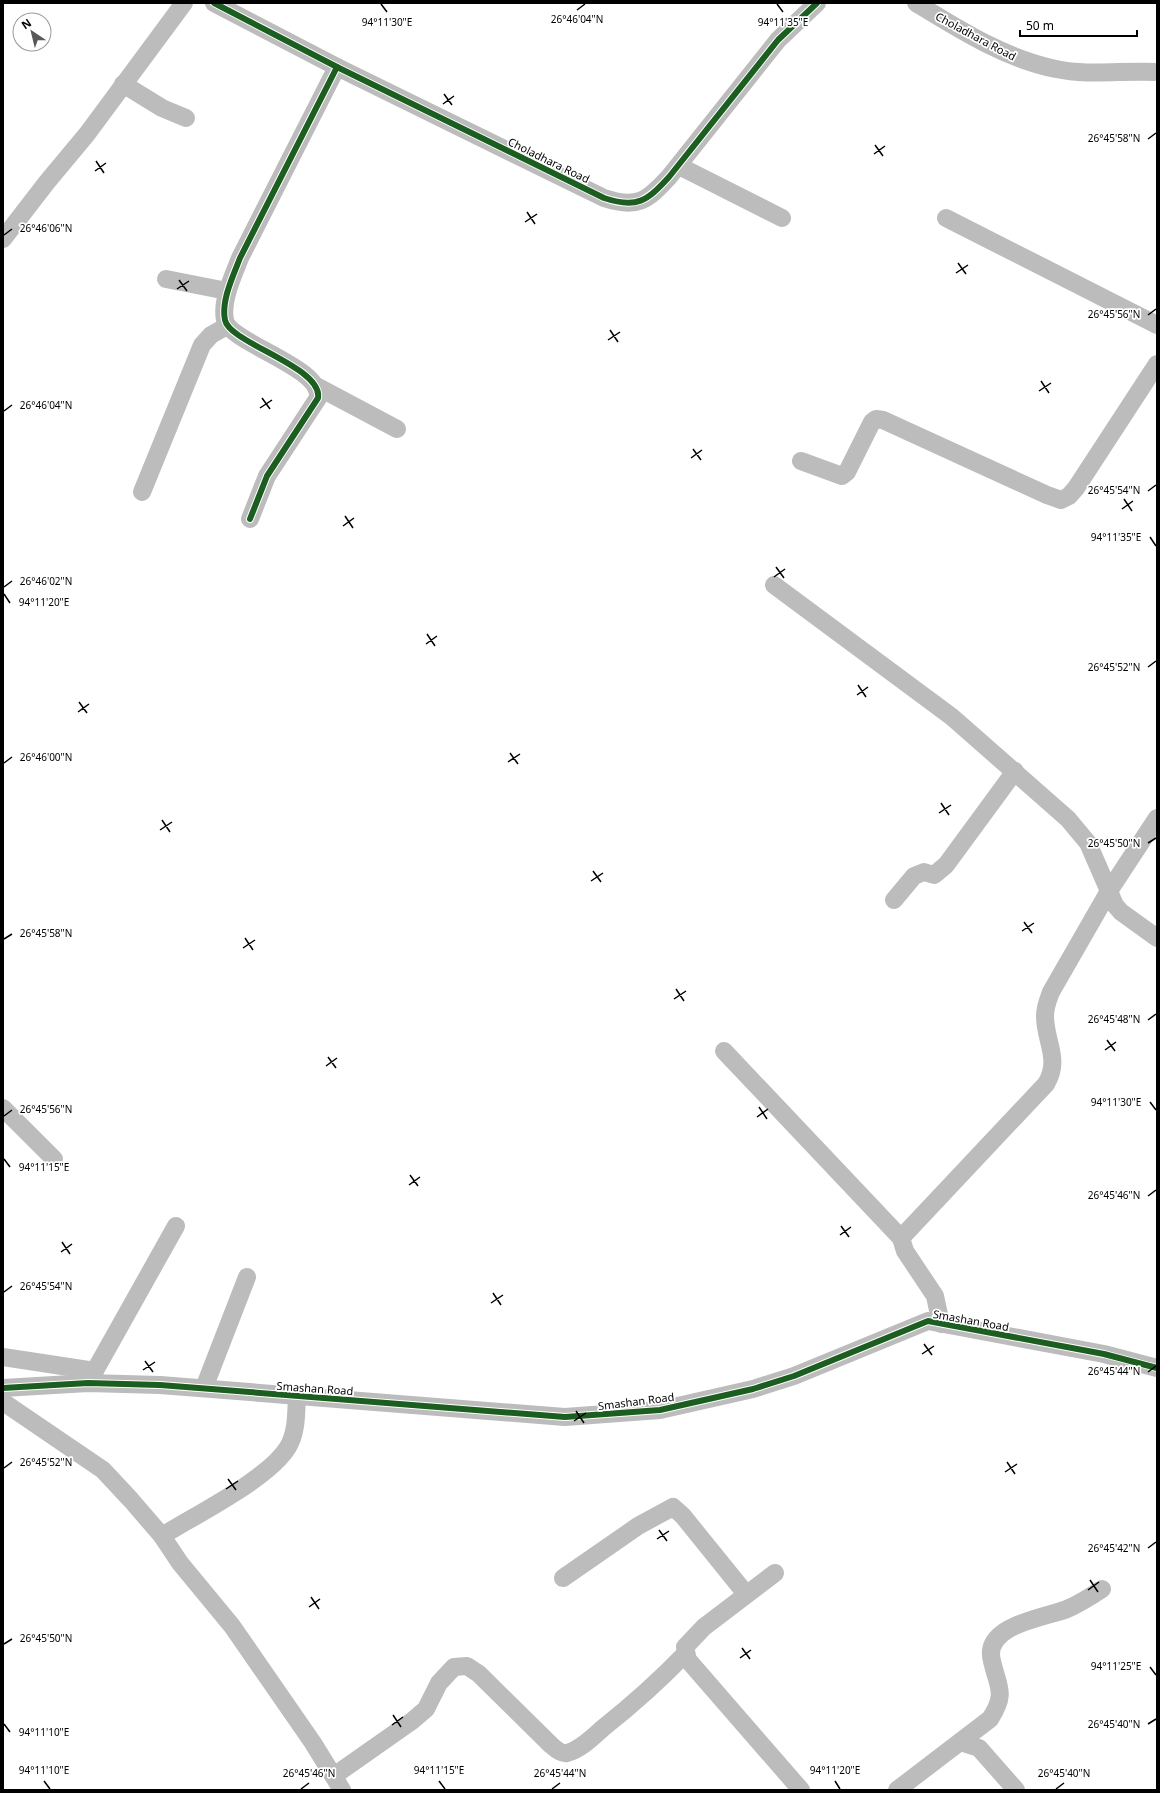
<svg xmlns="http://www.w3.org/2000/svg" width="1160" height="1793" font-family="'Noto Sans',sans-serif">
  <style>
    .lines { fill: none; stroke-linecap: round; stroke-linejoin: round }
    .minor { stroke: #bcbcbc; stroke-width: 18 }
    .cycleway-casing { stroke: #fff; stroke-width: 8 }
    .cycleway { stroke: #1b5e20; stroke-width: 6 }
    .ticks { fill: none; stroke: #000; stroke-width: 1.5 }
    .labels { text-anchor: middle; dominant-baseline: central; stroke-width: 3.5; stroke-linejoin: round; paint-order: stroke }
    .street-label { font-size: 11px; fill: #000; stroke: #fff }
    .ticks-label { font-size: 10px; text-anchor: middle; fill: #000; stroke: #fff; stroke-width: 3.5; stroke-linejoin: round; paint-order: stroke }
  </style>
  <rect width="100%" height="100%" fill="#fff"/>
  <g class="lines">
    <g class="minor">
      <path d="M214 3 337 67 604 198C637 209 647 201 669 177L778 40 817 3"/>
      <path d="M916 3C960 30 1006 59 1056 69 1089 76 1124 70 1157 72"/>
      <polyline points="123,84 162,108 186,118"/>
      <polyline points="679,166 782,218"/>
      <polyline points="946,218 1157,325"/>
      <polyline points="3,239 47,182 87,134 184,3"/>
      <polyline points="166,279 227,291"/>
      <polyline points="318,387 397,429"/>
      <polyline points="801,461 842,476 847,472 872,422 876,419 883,420 1047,495 1061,500 1069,496 1076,488 1157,364"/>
      <polyline points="142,492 202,345 211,335 227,326"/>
      <path d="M250 519 267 476 318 398C323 367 229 343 225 320 221 301 233 276 240 258L337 67"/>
      <polyline points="774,585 952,717 1068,819 1088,843 1115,905 1121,912 1157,938"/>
      <polyline points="894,900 914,876 924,872 934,875 946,865 1015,771"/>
      <polyline points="724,1051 901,1238 905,1251 935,1296 941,1324"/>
      <polyline points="3,1108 54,1159"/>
      <path d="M901 1238 1046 1084C1061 1059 1045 1042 1045 1016 1045 1007 1048 1000 1051 992L1109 891 1157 818"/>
      <polyline points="3,1357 95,1371"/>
      <polyline points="88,1383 176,1226"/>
      <polyline points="3,1388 88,1383 160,1385 565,1417 660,1410 753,1389 794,1376 928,1321 1104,1354 1157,1368"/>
      <polyline points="204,1388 247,1277"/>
      <polyline points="3,1402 103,1470 131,1500 162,1536 180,1563 232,1626 313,1743 342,1790"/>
      <path d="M162 1536C195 1515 269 1479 288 1447 297 1432 296 1413 297 1396"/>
      <polyline points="775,1573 704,1627 685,1647 688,1660 801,1790"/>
      <polyline points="563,1578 638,1526 673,1507 683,1516 746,1594"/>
      <polyline points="960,1742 979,1748 1016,1790"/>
      <path d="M335 1775 412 1721 426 1709 439 1683 454 1667 467 1666 479 1674 551 1745C556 1749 561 1754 567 1753 580 1750 593 1737 603 1728 632 1705 659 1681 685 1654"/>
      <path d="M897 1790 990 1719C1007 1693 998 1688 992 1661 982 1625 1044 1618 1067 1609 1079 1604 1090 1597 1102 1589"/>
    </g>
    <g class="cycleway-casing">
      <g id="cycleway">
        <path d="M214 3 337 67 604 198C637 209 647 201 669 177L778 40 817 3"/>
        <path d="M250 519 267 476 318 398C323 367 229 343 225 320 221 301 233 276 240 258L337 67"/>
        <polyline points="3,1388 88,1383 160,1385 565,1417 660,1410 753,1389 794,1376 928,1321 1104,1354 1157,1368"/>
      </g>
    </g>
    <use href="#cycleway" class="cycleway"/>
  </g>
  <path class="ticks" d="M381 4 387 12M777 4 783 12M577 10 585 4M444 94 452 105M443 104 454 96M1148 139 1156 133M875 145 883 156M874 154 885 146M96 161 104 173M95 171 106 163M527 212 535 224M525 222 537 214M4 235 12 229M958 263 966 274M956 273 968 265M179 280 187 291M177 289 189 281M1148 315 1156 309M610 330 618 342M608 340 620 332M1041 381 1049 393M1039 391 1051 383M262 398 270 409M260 408 272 400M4 411 12 405M693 449 701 460M691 458 702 450M1148 491 1156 485M1124 499 1132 511M1122 509 1133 501M345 516 353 528M343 526 354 518M1150 537 1156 546M776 567 784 578M774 577 785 569M4 587 12 581M4 594 10 603M427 634 435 646M426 644 437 636M1148 667 1156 661M858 685 866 697M857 695 868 687M79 702 87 713M78 712 89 704M510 753 518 764M508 762 520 754M4 763 12 757M941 803 949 815M939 813 951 805M162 820 170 832M160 830 172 822M1148 843 1156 838M593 871 601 882M591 881 603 873M1024 922 1032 933M1022 931 1034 923M245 938 253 950M4 939 12 934M243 948 255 940M676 989 684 1001M674 999 686 991M1148 1020 1156 1014M1107 1040 1115 1051M1105 1050 1116 1042M328 1057 336 1068M326 1066 337 1058M1150 1102 1156 1110M759 1107 767 1119M4 1116 12 1110M757 1117 768 1109M4 1159 10 1167M410 1175 418 1186M409 1185 420 1177M1148 1196 1156 1190M841 1226 849 1237M840 1235 851 1227M62 1242 70 1254M61 1252 72 1244M4 1292 12 1286M493 1293 501 1305M491 1303 503 1295M924 1344 932 1355M922 1354 934 1346M145 1361 153 1372M143 1370 155 1362M1148 1372 1156 1366M576 1411 584 1423M574 1421 586 1413M1007 1462 1015 1474M4 1468 12 1462M1005 1472 1017 1464M228 1479 236 1490M226 1489 238 1481M659 1530 667 1541M657 1539 669 1531M1148 1548 1156 1542M1090 1580 1098 1592M1088 1590 1099 1582M311 1597 319 1609M309 1607 320 1599M4 1644 12 1639M742 1648 750 1659M740 1658 751 1650M1150 1667 1156 1675M393 1715 401 1727M4 1724 10 1732M1148 1724 1156 1719M392 1725 403 1717M44 1781 50 1789M439 1781 445 1789M835 1781 840 1789M301 1789 309 1783M552 1789 560 1783M1056 1789 1064 1783"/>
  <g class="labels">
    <g class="street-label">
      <text transform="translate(976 36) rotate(28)">Choladhara Road</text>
      <text transform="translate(549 160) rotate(26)">Choladhara Road</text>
      <text transform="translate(971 1320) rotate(10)">Smashan Road</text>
      <text transform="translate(315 1388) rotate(4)">Smashan Road</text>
      <text transform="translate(636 1401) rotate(-7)">Smashan Road</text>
    </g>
  </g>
  <g class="ticks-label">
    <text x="577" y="23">26°46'04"N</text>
    <text x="387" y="26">94°11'30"E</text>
    <text x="783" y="26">94°11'35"E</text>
    <text x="1114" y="142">26°45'58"N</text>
    <text x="46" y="232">26°46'06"N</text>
    <text x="1114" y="318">26°45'56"N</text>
    <text x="46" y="409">26°46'04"N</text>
    <text x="1114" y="494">26°45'54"N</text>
    <text x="1116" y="541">94°11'35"E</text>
    <text x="46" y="585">26°46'02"N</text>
    <text x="44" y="606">94°11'20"E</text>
    <text x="1114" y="671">26°45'52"N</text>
    <text x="46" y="761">26°46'00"N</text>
    <text x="1114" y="847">26°45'50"N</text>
    <text x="46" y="937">26°45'58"N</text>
    <text x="1114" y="1023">26°45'48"N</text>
    <text x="1116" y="1106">94°11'30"E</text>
    <text x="46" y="1113">26°45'56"N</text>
    <text x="44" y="1171">94°11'15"E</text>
    <text x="1114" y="1199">26°45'46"N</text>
    <text x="46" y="1290">26°45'54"N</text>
    <text x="1114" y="1375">26°45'44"N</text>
    <text x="46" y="1466">26°45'52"N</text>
    <text x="1114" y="1552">26°45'42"N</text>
    <text x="46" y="1642">26°45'50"N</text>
    <text x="1116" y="1670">94°11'25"E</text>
    <text x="1114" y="1728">26°45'40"N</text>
    <text x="44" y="1736">94°11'10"E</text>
    <text x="44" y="1774">94°11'10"E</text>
    <text x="439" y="1774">94°11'15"E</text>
    <text x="835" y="1774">94°11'20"E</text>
    <text x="309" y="1777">26°45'46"N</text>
    <text x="560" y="1777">26°45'44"N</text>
    <text x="1064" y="1777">26°45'40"N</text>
  </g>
  <rect width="1160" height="1793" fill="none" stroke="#000000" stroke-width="8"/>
  <g transform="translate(32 32) rotate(325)"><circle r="19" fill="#ffffff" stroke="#999999"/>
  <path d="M0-3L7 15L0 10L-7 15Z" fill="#595959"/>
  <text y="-6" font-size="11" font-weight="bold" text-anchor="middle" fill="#000000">N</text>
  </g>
  <path d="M1020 30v6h117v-6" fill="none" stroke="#000000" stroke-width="2"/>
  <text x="1026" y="30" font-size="12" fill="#000000" stroke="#ffffff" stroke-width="3" paint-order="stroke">50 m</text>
</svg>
